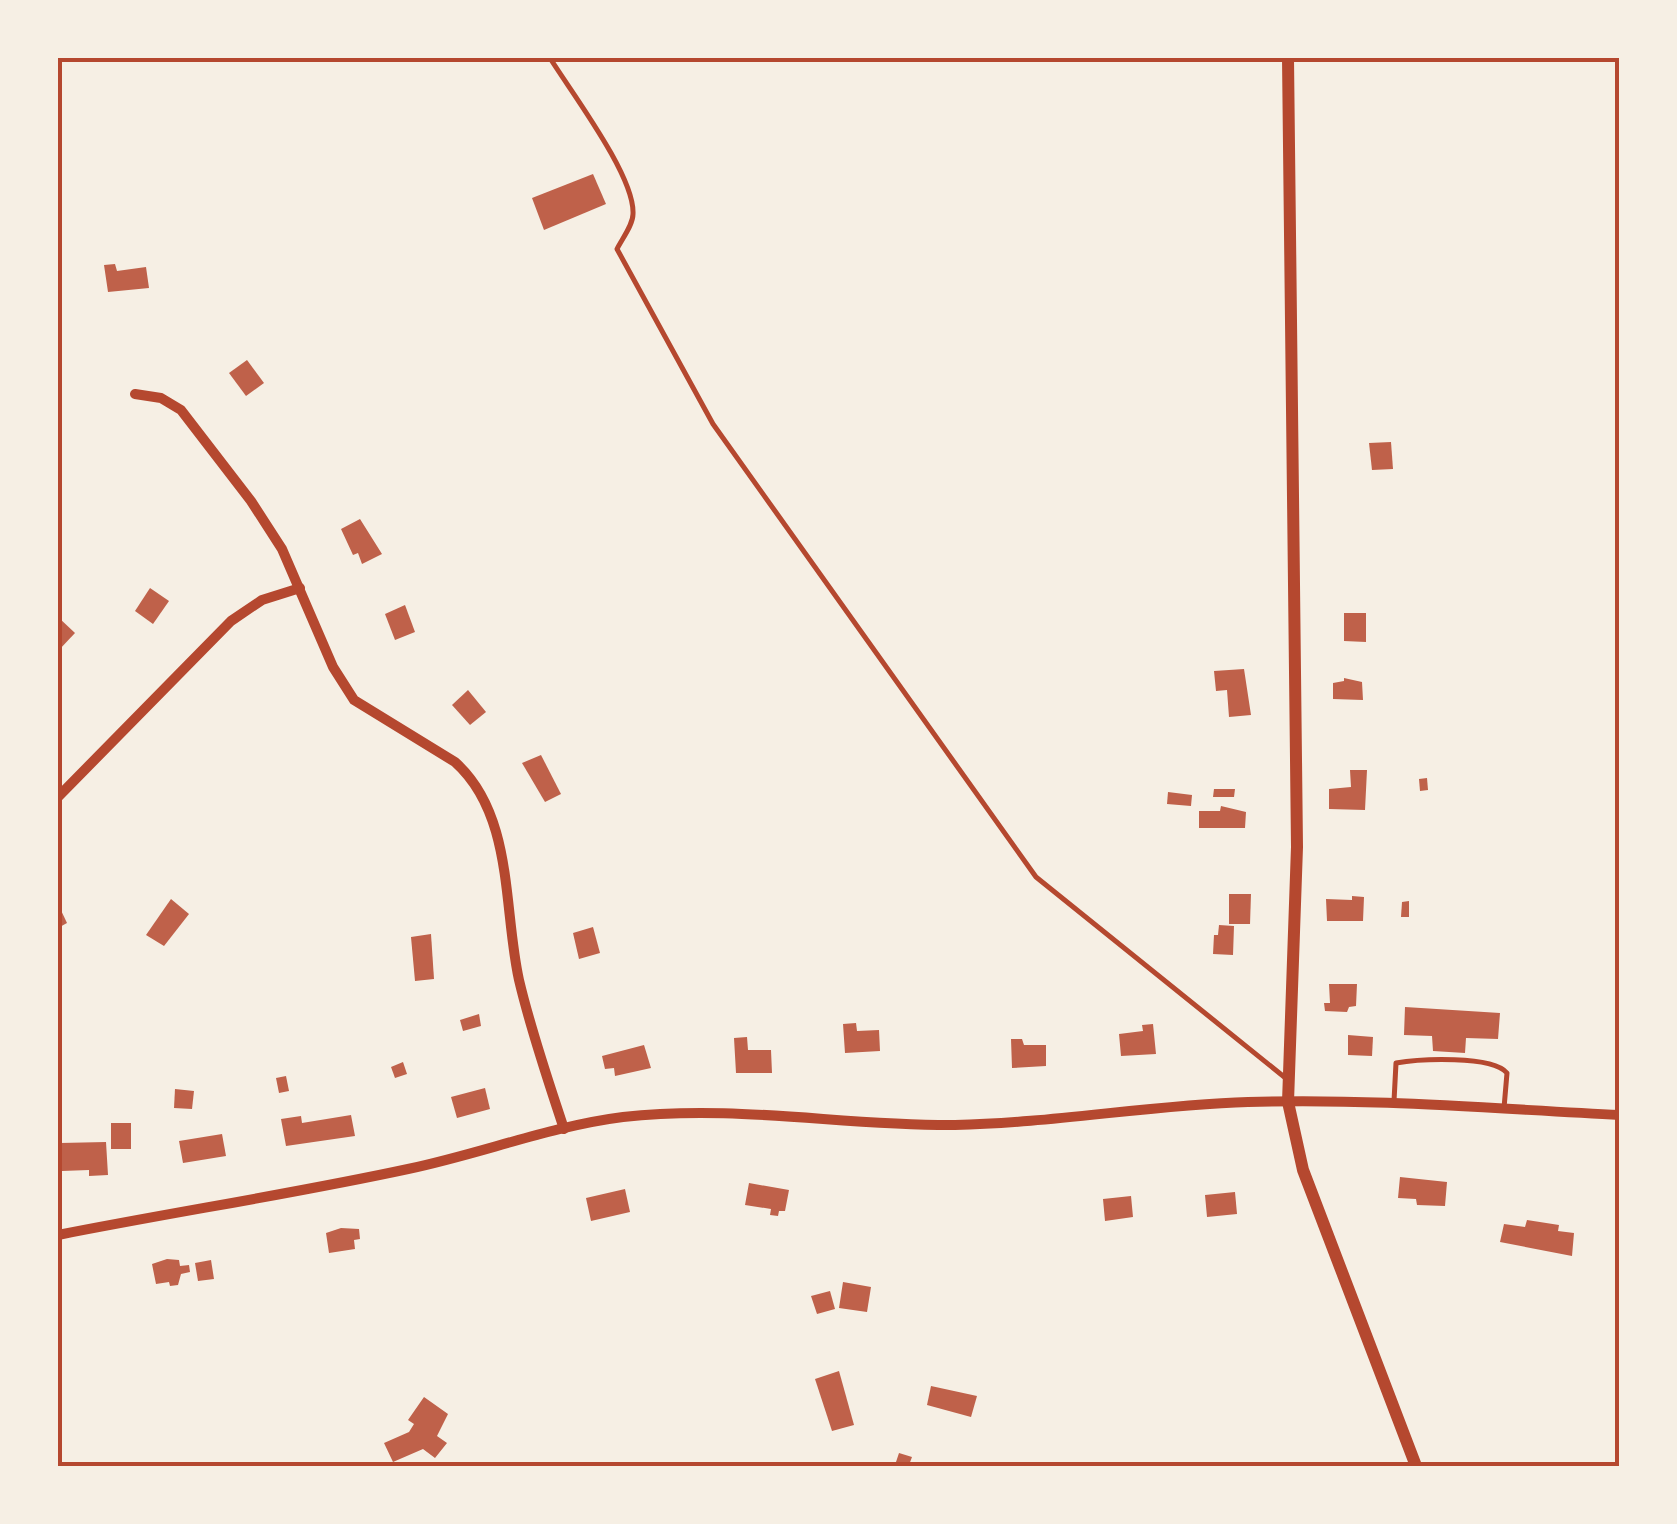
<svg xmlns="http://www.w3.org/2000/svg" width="1677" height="1524" font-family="'Space Grotesk',sans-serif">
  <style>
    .building { fill: #bf614a }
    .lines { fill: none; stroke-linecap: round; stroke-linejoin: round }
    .service { stroke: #b5482f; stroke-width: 5 }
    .minor { stroke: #b5482f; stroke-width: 10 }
    .tertiary { stroke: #b5482f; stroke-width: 12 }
    .neatline { fill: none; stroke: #b5482f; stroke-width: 4 }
  </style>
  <rect width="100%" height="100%" fill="#f6efe4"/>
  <g class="building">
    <polygon points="593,174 606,204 544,230 532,198"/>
    <polygon points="115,264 117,271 146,267 149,288 108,292 104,265"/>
    <polygon points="247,360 264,383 246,396 229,373"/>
    <polygon points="1391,442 1393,469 1372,470 1369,443"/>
    <polygon points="360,519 382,554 362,564 358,553 353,555 341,529"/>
    <polygon points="150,588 169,601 153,624 135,611"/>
    <polygon points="405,605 415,632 395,640 385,614"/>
    <polygon points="1344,613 1366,613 1366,642 1344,641"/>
    <polygon points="58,617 75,633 58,651"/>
    <polygon points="1244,669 1251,715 1229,717 1227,690 1216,691 1214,671"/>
    <polygon points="1344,678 1362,682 1363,700 1333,699 1333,683 1344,681"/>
    <polygon points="468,690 486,712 470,725 452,705"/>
    <polygon points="541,755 561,794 545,802 522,763"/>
    <polygon points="1350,770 1367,770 1365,810 1329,809 1329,789 1351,787"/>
    <polygon points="1427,778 1428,790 1420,791 1419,779"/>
    <polygon points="1214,789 1235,789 1234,797 1213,797"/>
    <polygon points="1168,792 1192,795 1191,806 1167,804"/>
    <polygon points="1221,806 1246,812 1245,828 1199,828 1199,811 1220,811"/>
    <polygon points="1229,894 1251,894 1250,924 1229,924"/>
    <polygon points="1352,896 1364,897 1363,921 1327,921 1326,899 1352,900"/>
    <polygon points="171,899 189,914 164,946 146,935"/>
    <polygon points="1409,901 1409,917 1401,917 1402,902"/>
    <polygon points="58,904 67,923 58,928"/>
    <polygon points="1219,925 1234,926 1233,955 1213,954 1214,935 1218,935"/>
    <polygon points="593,927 600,953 579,959 573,933"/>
    <polygon points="431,934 434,979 415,981 411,937"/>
    <polygon points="1329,984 1357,984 1356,1006 1349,1007 1347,1012 1325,1011 1324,1003 1330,1003"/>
    <polygon points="1405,1007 1500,1013 1498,1039 1466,1038 1465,1053 1433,1051 1432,1036 1404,1035"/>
    <polygon points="479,1014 481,1026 463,1031 460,1020"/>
    <polygon points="856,1023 857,1031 879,1030 880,1051 845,1053 843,1024"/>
    <polygon points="1153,1024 1156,1054 1121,1056 1119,1034 1143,1031 1142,1025"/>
    <polygon points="1348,1035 1373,1037 1372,1056 1348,1055"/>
    <polygon points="747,1037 748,1050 771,1050 772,1073 736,1073 734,1038"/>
    <polygon points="1011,1039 1022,1039 1024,1045 1046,1045 1046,1066 1012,1068"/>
    <polygon points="644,1045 651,1068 615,1076 614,1068 605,1069 602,1056"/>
    <polygon points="403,1062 407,1074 395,1078 391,1067"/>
    <polygon points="286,1076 289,1091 279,1093 276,1078"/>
    <polygon points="485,1088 490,1109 457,1118 451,1097"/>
    <polygon points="175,1089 194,1091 192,1109 174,1108"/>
    <polygon points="351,1115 355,1136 286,1146 281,1119 301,1116 302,1123"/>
    <rect x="111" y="1123" width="20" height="26"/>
    <polygon points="222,1134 226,1156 183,1163 179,1141"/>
    <polygon points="106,1142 108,1175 89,1176 89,1170 62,1171 60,1143"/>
    <polygon points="1400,1177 1447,1182 1445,1206 1417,1205 1416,1199 1398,1198"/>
    <polygon points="749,1183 789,1190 785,1211 779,1211 778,1216 770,1215 771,1209 745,1205"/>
    <polygon points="625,1189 630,1212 591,1221 586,1198"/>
    <polygon points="1235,1192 1237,1214 1207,1217 1205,1195"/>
    <polygon points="1131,1196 1133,1217 1105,1221 1103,1199"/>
    <polygon points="1527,1220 1559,1225 1558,1231 1574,1233 1572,1256 1500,1242 1504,1224 1525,1227"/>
    <polygon points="341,1228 359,1229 360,1239 354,1240 355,1249 329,1253 326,1233"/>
    <polygon points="167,1259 179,1260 180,1266 189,1265 190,1272 181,1274 178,1285 170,1286 169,1282 156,1284 152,1264"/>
    <polygon points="211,1260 214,1279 198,1281 195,1263"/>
    <polygon points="843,1282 871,1287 867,1312 839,1308"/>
    <polygon points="830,1291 835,1309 817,1314 811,1296"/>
    <polygon points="839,1371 854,1425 832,1431 815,1379"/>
    <polygon points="931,1386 977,1396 971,1417 927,1405"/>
    <polygon points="424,1397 448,1414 437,1436 447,1443 435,1458 423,1449 393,1462 384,1443 409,1432 414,1424 408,1420"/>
    <polygon points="899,1453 912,1457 909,1465 896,1462"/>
  </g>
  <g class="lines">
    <g class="service">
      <path d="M550 58C571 92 635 176 633 214 633 225 622 239 617 249L713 424 1036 877 1288 1080"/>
      <path d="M1394 1101 1396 1063C1419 1059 1492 1055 1507 1073L1504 1108"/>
    </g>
    <g class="minor">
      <path d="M135 394 161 398 181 410 251 501 282 549 333 667 354 700 455 762C514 815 503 908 519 980 531 1031 548 1080 564 1129"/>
      <polyline points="58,797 231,621 262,600 300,588"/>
      <path d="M58 1235C174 1212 292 1194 408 1169 480 1154 551 1126 623 1117 736 1104 843 1126 955 1125 1053 1123 1150 1105 1248 1102 1372 1098 1496 1109 1620 1115"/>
    </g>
    <polyline class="tertiary" points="1288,58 1297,847 1288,1102 1303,1170 1416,1466"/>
  </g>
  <rect width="1677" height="1524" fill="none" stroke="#f6efe4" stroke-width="120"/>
  <rect x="60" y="60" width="1557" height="1404" class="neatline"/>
</svg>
